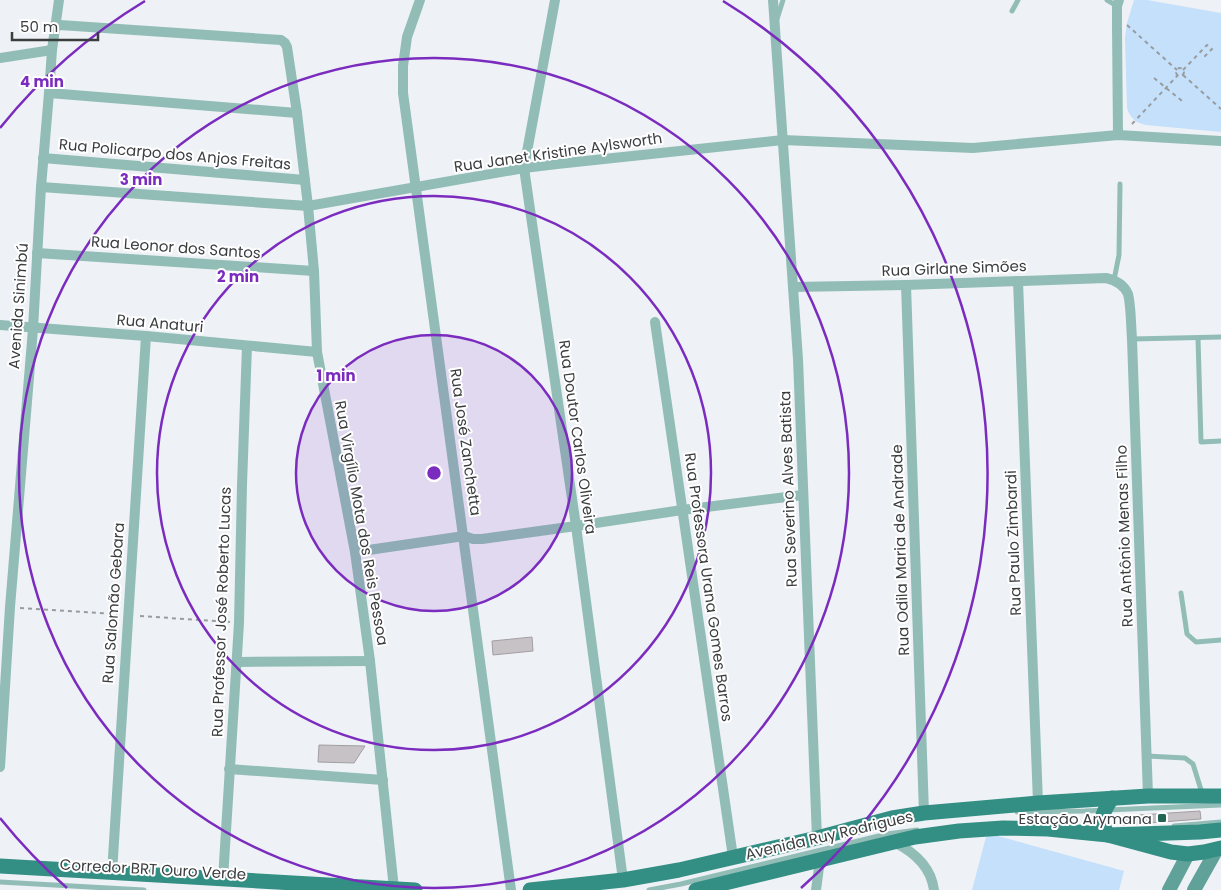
<svg xmlns="http://www.w3.org/2000/svg" width="1221" height="890" font-family="Poppins,sans-serif">
  <style>
    .green { fill: #c4e0fb }
    .building { fill: #c7c2c5; stroke: #a39ea1 }
    .lines { fill: none; stroke-linecap: round; stroke-linejoin: round }
    .path { stroke: #999c9f; stroke-width: 2; stroke-dasharray: 4 4; stroke-linecap: butt }
    .lane { stroke: #92bdb6; stroke-width: 5 }
    .street { stroke: #92bdb6; stroke-width: 10 }
    .secondary { stroke: #60a299; stroke-width: 14 }
    .primary { stroke: #338e84; stroke-width: 15 }
    .ring { fill: none; stroke: #7b2cbf; stroke-width: 2.5 }
    .poi-dot { fill: #216454; stroke: #fff; stroke-width: 2 }
    .labels { text-anchor: middle; dominant-baseline: central; stroke-width: 4; stroke-linejoin: round; paint-order: stroke }
    .street-label { font-size: 15px; fill: #3b3d3f; stroke: #fff }
    .poi-label { font-size: 15px; fill: #3b3d3f; stroke: #fff; text-anchor: end }
    .centre { fill: #7b2cbf; stroke: #fff; stroke-width: 2.5 }
    .ring-label { font-size: 15px; text-anchor: middle; font-weight: bold; fill: #7b2cbf; stroke: #fff; stroke-width: 4; stroke-linejoin: round; paint-order: stroke }
  </style>
  <rect width="100%" height="100%" fill="#eef2f6"/>
  <g class="green">
    <path d="M1134 0H1147L1221 13V132L1146 125C1136 123 1130 118 1127 108L1125 38 1127 23Z"/>
    <polygon points="987,833 1124,871 1119,890 972,890"/>
  </g>
  <g class="building">
    <polygon points="532,637 533,651 493,655 492,641"/>
    <polygon points="319,745 365,746 354,763 318,762"/>
    <polygon points="1200,811 1201,819 1123,825 1123,816"/>
  </g>
  <g class="lines">
    <g class="path">
      <polyline points="1127,25 1177,70"/>
      <circle cx="1180" cy="72" r="4"/>
      <polyline points="1183,70 1207,45 1212,49 1205,56 1209,59"/>
      <polyline points="1183,75 1221,109"/>
      <polyline points="1154,78 1182,101"/>
      <polyline points="1132,124 1178,75"/>
      <polyline points="20,608 117,614"/>
      <polyline points="140,616 230,622"/>
    </g>
    <g class="lane">
      <polyline points="1107,0 1117,6"/>
      <polyline points="1012,11 1018,0"/>
      <polyline points="777,19 783,0"/>
      <polyline points="1114,280 1119,255 1120,184"/>
      <polyline points="1198,338 1201,442 1221,441"/>
      <polyline points="1132,339 1221,337"/>
      <polyline points="1181,593 1187,634 1196,642 1221,640"/>
      <polyline points="1147,756 1185,758 1193,764 1202,793"/>
      <polyline points="1017,812 1085,811 1221,805"/>
      <polyline points="1174,826 1221,822"/>
      <polyline points="0,882 144,890"/>
      <polyline points="649,890 681,884 887,834 917,830"/>
    </g>
    <g class="street">
      <polyline points="420,0 407,37 403,66 403,93 511,890"/>
      <polyline points="555,0 524,168 576,526 623,880"/>
      <polyline points="773,0 798,359 817,838"/>
      <polyline points="56,26 60,25 281,40 285,43 287,47 297,113 308,206 314,271 317,352 355,552 370,661 394,889"/>
      <polyline points="0,58 52,50"/>
      <polyline points="49,93 297,113"/>
      <polyline points="1118,135 1117,27 1117,6 1119,0"/>
      <polyline points="43,158 305,180"/>
      <polyline points="41,187 308,206 524,168 557,164 783,140 973,148 1118,135 1221,141"/>
      <polyline points="37,253 314,271"/>
      <polyline points="1018,281 1038,803"/>
      <polyline points="906,285 924,813"/>
      <path d="M793 287 906 285 1106 278C1115 280 1124 285 1128 294 1131 305 1131 327 1132 339L1148 796"/>
      <polyline points="655,322 733,857"/>
      <polyline points="0,325 146,336 317,352"/>
      <polyline points="355,552 464,536 473,539 482,539 576,526 682,510 803,495"/>
      <polyline points="237,662 370,661"/>
      <polyline points="0,767 10,607 33,329 41,187 49,93 52,50 59,0"/>
      <polyline points="229,769 383,780"/>
      <path d="M894 842C914 852 931 866 934 890"/>
      <polyline points="112,873 146,336"/>
      <polyline points="223,879 239,623 242,485 247,346"/>
      <polyline points="816,890 820,860"/>
    </g>
    <g class="secondary">
      <polyline points="1169,890 1188,854"/>
      <polyline points="1194,890 1217,849"/>
    </g>
    <g class="primary">
      <path d="M1112 798C1103 812 1098 819 1108 835L1171 852 1188 854 1204 852 1221 848"/>
      <polyline points="0,866 415,890"/>
      <polyline points="530,890 623,880 679,870 817,838 892,818 924,813 1038,803 1148,796 1221,796"/>
      <polyline points="696,890 894,842 915,837 959,831 1003,828 1048,829 1108,835 1200,832 1221,830"/>
    </g>
  </g>
  <circle cx="434" cy="473" r="138" fill="#7b2cbf" fill-opacity=".12"/>
  <g class="ring">
    <circle cx="434" cy="473" r="138"/>
    <circle cx="434" cy="473" r="277"/>
    <circle cx="434" cy="473" r="415"/>
    <path d="M67 888A554 554 0 0 1 0 818M0 128A554 554 0 0 1 145 1M723 1A554 554 0 0 1 801 888"/>
  </g>
  <rect class="poi-dot" x="1157" y="813" width="10" height="10" rx="2.5"/>
  <g class="labels">
    <g class="street-label">
      <text transform="translate(558 152) rotate(-8)">Rua Janet Kristine Aylsworth</text>
      <text transform="translate(175 154) rotate(5)">Rua Policarpo dos Anjos Freitas</text>
      <text transform="translate(176 247) rotate(4)">Rua Leonor dos Santos</text>
      <text transform="translate(954 268) rotate(-2)">Rua Girlane Simões</text>
      <text transform="translate(18 306) rotate(-86)">Avenida Sinimbú</text>
      <text transform="translate(160 323) rotate(5)">Rua Anaturi</text>
      <text transform="translate(578 437) rotate(82)">Rua Doutor Carlos Oliveira</text>
      <text transform="translate(466 442) rotate(82)">Rua José Zanchetta</text>
      <text transform="translate(788 489) rotate(-92)">Rua Severino Alves Batista</text>
      <text transform="translate(362 523) rotate(80)">Rua Virgílio Mota dos Reis Pessoa</text>
      <text transform="translate(1124 536) rotate(-92)">Rua Antônio Menas Filho</text>
      <text transform="translate(1013 543) rotate(-92)">Rua Paulo Zimbardi</text>
      <text transform="translate(900 550) rotate(-92)">Rua Odila Maria de Andrade</text>
      <text transform="translate(709 587) rotate(82)">Rua Professora Urana Gomes Barros</text>
      <text transform="translate(113 603) rotate(-86)">Rua Salomão Gebara</text>
      <text transform="translate(221 612) rotate(-88)">Rua Professor José Roberto Lucas</text>
      <text transform="translate(829 835) rotate(-13)">Avenida Ruy Rodrigues</text>
      <text transform="translate(153 869) rotate(3)">Corredor BRT Ouro Verde</text>
    </g>
    <g class="poi-label">
      <text x="1152" y="818">Estação Arymana</text>
    </g>
  </g>
  <circle cx="434" cy="473" r="8" class="centre"/>
  <g class="ring-label">
    <text x="42" y="87">4 min</text>
    <text x="141" y="185">3 min</text>
    <text x="238" y="282">2 min</text>
    <text x="336" y="381">1 min</text>
  </g>
  <path d="M12 32v8h86v-8" fill="none" stroke="#3b3d3f" stroke-width="2.5"/>
  <text x="20" y="32" font-size="15" fill="#3b3d3f" stroke="#ffffff" stroke-width="4" paint-order="stroke">50 m</text>
</svg>
